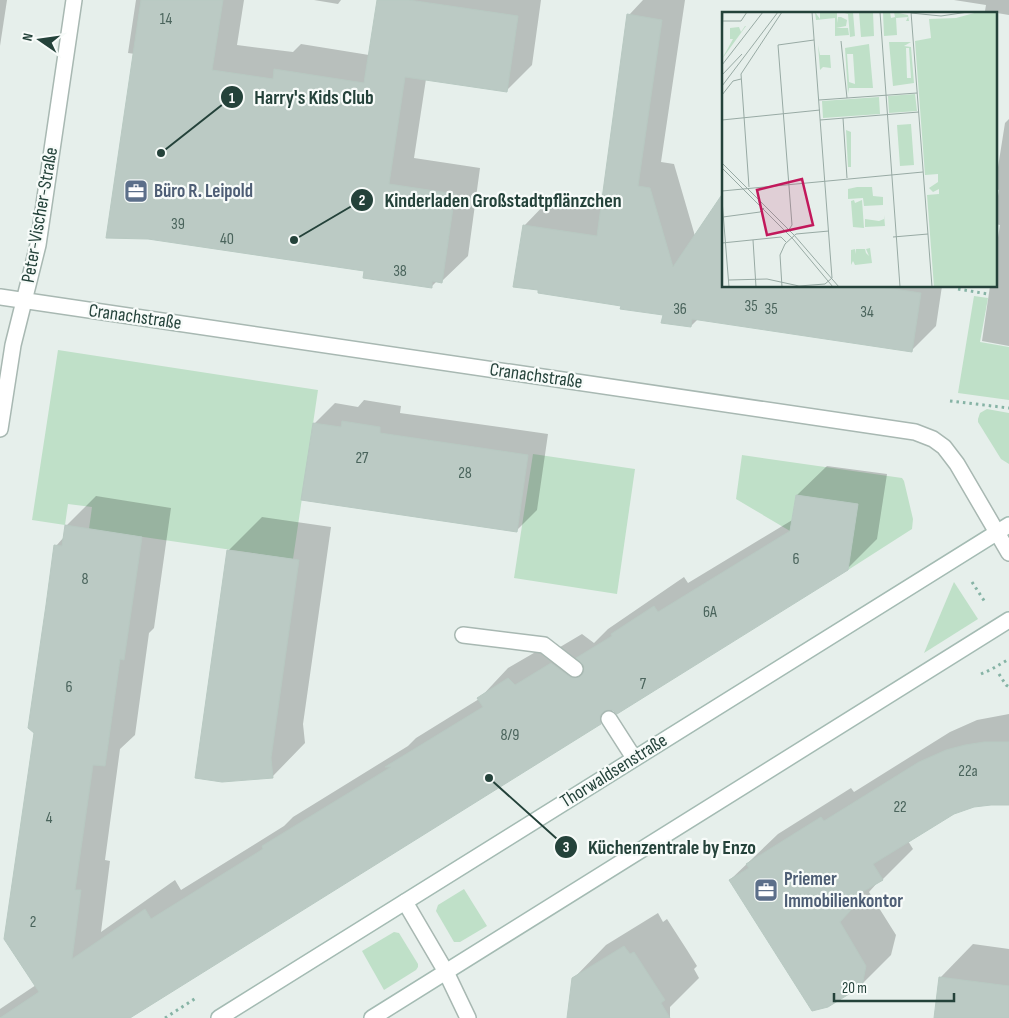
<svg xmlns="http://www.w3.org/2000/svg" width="1009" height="1018" font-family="'Sofia Sans Condensed',sans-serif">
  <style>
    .green { fill: #bfe0c8 }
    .shadow { fill: #0003 }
    .building { fill: #bbcac4; stroke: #b8c9c2 }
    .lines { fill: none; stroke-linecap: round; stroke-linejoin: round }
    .service-casing { stroke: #a8b8b2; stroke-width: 18 }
    .minor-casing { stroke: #a8b8b2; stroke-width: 18 }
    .secondary-casing { stroke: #a4bbb3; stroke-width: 18 }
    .path { stroke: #86b3a5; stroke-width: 3; stroke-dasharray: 2.5 4; stroke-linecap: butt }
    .service { stroke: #fff; stroke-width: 15 }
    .minor { stroke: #fff; stroke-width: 15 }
    .secondary { stroke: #fff; stroke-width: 15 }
    .labels { text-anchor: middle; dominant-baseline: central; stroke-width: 4.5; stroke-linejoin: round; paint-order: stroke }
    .number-label { font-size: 16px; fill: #4a645c }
    .service-label { font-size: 19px; font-weight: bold; fill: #4e5e75; stroke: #f7fbf9; text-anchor: start }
    .street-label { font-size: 19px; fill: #24423a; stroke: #f7fbf9 }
    .inset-road { fill: none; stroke: #98aaa4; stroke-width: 1 }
    .view { fill: #c2185b; fill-opacity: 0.15; stroke: #c2185b; stroke-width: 2.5 }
    .inset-edge { fill: none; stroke: #24423a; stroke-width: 2.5 }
    .leader { fill: none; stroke: #24423a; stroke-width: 2 }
    .callout-dot { fill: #24423a; stroke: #f7fbf9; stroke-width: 2 }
    .mark-label { font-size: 15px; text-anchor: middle; font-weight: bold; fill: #fff }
    .callout-label { font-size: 20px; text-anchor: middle; font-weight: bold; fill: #24423a; stroke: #f7fbf9; stroke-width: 4.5; stroke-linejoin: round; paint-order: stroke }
  </style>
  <rect width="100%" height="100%" fill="#e6efeb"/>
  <g class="green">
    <polygon points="974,296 988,298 980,342 1009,347 1009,400 958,393"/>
    <polygon points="58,350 318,390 293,559 89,529 92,507 68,504 65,525 32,520"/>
    <polygon points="987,409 1009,413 1009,464 1001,459 978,422 978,419 980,413"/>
    <polygon points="533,454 635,469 617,594 514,578"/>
    <polygon points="742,455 902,478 904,481 913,519 912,529 848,570 858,504 796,495 790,531 736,499"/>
    <polygon points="954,582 978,619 924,653"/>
    <polygon points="464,889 487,926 460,942 454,942 436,911 438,905"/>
    <polygon points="394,932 399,933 418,964 418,967 416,970 384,990 362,951"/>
  </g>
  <g class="shadow">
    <polygon points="0,0 7,0 0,46"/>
    <polygon points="136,0 244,0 237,45 293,52 301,44 369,55 378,0 541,0 532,65 506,91 426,79 414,158 480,168 468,256 442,281 437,281 431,287 365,270 135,54 128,53"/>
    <polygon points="314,0 341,0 338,4"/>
    <polygon points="643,0 685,0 661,162 674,164 695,236 723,286 942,286 936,326 911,351 698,319 691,326 664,314 622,304 524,226 548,201 602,209 629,15"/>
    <polygon points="954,0 1009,0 1009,15 985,11 986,5"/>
    <polygon points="1009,119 1009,346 982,341 990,286 995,286 995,256 1000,225 995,224 995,215 999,190 995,189 995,186 1005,123"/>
    <polygon points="364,400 401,406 400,413 548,434 537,510 516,531 314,424 335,403 358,407"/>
    <polygon points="827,466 887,474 877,539 847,569 614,709 600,723 128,1018 0,1018 0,1009 36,985 36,732 56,546 64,537 66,526 96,496 171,508 154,628 149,633 135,735 120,749 105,860 110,861 101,932 175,880 181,890 284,826 293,817 408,746 416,738 479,699 508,668 539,650 545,656 582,634 594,643 608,629 684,577 688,583 794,519 797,495"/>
    <polygon points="262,517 331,527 303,724 305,743 272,777 196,777 229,550"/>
    <polygon points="1009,714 1009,805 998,804 985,804 965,808 940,821 908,841 913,849 883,879 878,882 869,892 896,935 891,955 861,985 730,880 778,834 851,788 854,792 950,732 977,720"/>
    <polygon points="658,913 663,922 667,919 687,950 697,966 694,969 699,978 670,1007 670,1018 568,1018 573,979 606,945"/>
    <polygon points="973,944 1009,949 1009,1018 935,1018 940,978"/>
  </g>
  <g class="building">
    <polygon points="141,0 223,0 212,70 273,79 274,69 364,83 377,0 409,0 518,16 507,92 405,77 389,184 455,194 442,283 432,281 432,288 363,278 364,271 148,239 106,238"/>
    <polygon points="627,14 662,20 638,186 650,188 673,267 723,193 723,286 875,286 921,293 912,352 692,319 691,327 661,323 663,315 620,309 621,306 538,293 538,290 513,287 523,225 597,236"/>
    <polygon points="342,421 380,427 380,433 528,455 517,532 301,500 313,423 341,427"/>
    <polygon points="796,495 858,504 848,570 617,714 613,710 609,710 604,711 600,715 600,720 601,724 130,1018 0,1018 39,992 4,939 34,733 28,728 46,605 54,545 62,546 65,525 142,537 124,660 120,659 105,766 93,765 75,890 81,890 72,959 145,909 151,919 263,849 262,846 391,767 385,767 483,707 477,698 508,678 515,685 551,663 570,677 574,678 579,677 582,675 584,671 584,666 576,658 612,636 611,634 654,606 658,612 790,531"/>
    <polygon points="227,550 299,560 271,758 273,778 222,782 195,778"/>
    <polygon points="984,742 1009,742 1009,805 991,805 974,807 954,814 873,864 883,880 854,897 851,910 840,922 866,966 862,986 828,1007 812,1011 729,880 749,868 746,864 821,817 824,821 919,762 946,750 965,745"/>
    <polygon points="624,946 630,954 634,952 654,983 665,1000 661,1003 670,1018 567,1018 572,978"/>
    <polygon points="939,977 1009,986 1009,1018 934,1018"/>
  </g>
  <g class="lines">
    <g class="service-casing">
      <g id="service">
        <polyline points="463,635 544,645 575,669"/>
        <polyline points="609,719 634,758"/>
      </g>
    </g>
    <g class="minor-casing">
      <g id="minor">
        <polyline points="0,297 915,432 933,439 944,447 957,464 1009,553"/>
        <polyline points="0,429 13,345 38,245 74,0"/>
        <polyline points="405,902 446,972 468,1018"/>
      </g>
    </g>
    <g class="secondary-casing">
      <g id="secondary">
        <polyline points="219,1018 1009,525"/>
        <polyline points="372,1018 1009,620"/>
      </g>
    </g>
    <g class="path">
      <polyline points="958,289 988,294"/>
      <polyline points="950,401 1009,408"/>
      <polyline points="972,582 985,602"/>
      <polyline points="981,674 992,669 1009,659"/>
      <polyline points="999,674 1006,685 1009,687"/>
      <polyline points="165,1018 196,998"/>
    </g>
    <use href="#service" class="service"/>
    <use href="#minor" class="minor"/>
    <use href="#secondary" class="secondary"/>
  </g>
  <defs>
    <g id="office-square" transform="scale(1.25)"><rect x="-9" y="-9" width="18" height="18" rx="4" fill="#5c6f8a" stroke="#f7fbf9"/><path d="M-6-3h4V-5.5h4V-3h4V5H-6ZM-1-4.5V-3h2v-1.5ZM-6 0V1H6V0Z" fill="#fff"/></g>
  </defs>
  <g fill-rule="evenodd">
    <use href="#office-square" x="136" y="191"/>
    <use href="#office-square" x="766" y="890"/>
  </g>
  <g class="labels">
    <g class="number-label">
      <text x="166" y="19">14</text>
      <text x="178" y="224">39</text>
      <text x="227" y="239">40</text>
      <text x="400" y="271">38</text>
      <text x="751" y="306">35</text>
      <text x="680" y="309">36</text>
      <text x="771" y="309">35</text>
      <text x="867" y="312">34</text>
      <text x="362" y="458">27</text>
      <text x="465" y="473">28</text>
      <text x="796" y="559">6</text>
      <text x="85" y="579">8</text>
      <text x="710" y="612">6A</text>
      <text x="643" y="684">7</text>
      <text x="69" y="687">6</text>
      <text x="510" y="735">8/9</text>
      <text x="968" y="771">22a</text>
      <text x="900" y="807">22</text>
      <text x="49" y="818">4</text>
      <text x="33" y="922">2</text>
    </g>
    <g class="service-label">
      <text x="154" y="191">Büro R. Leipold</text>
      <text x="784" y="879">Priemer<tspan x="784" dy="22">Immobilienkontor</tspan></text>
    </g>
    <g class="street-label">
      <text transform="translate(40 215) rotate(-80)">Peter-Vischer-Straße</text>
      <text transform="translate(135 317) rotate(8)">Cranachstraße</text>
      <text transform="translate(536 376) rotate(8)">Cranachstraße</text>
      <text transform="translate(614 771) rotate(-32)">Thorwaldsenstraße</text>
    </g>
  </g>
  <g transform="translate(722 12)">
    <rect width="275" height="275" fill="#e6efeb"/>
    <path d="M93 0 98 7V0L115 1V11L116 5H119L125 8 124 14 114 16H126L127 23 113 24V6L94 8ZM119 0H131L133 24 128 25 126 2ZM137 0H151L152 24 139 25ZM161 0H168L169 6 173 5 172 0 186 3 187 9H184L186 5 174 6 175 23 162 24ZM256 0H275V275H212L205 183 217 182V177L211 180 207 176 216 170V162L203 163 193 29 209 26 207 7 234 6ZM23 14H24L0 47 11 27H8V16L17 15 19 20ZM167 30H189L182 34 189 35 192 71 171 74ZM184 36H187L189 66H185ZM147 32 151 76H127L126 82 123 36ZM125 42H131L133 72 127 70ZM96 33 98 43H108L109 56 101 55 98 58ZM193 82 195 99 167 101 166 84ZM157 85 158 102 101 106 100 89ZM189 112 192 153 178 154 175 113ZM124 118 129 120V155H126ZM135 175H150L151 184 161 185V193L142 194 141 186 126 187V177ZM132 188 133 191 140 188 142 216 131 215 129 189ZM162 203 163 214 143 215V207L157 209 162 207ZM148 236 150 251 133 253 131 249 129 253V238L133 237V242L134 237H143L144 241 147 244 144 237Z" fill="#bfe0c8" fill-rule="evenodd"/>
    <path class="inset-road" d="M158 0 178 275M189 0 210 275M189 1 219 4 246 0M1 9H19L25 0M119 29 125 86M0 34 1 0M0 53 41 0M0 63 20 42M0 74 56 0M0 83 11 69 19 67M97 88 195 81M121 106 125 166M0 108 98 98M98 108 197 100M0 151 72 223 117 275M0 156 71 227 111 275M27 175 19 62 60 0M0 179 201 160M0 188 7 275M1 205 38 200 42 196M66 219 70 213 56 33 92 28M171 225 206 222M31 228 34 275M0 231 59 225 64 230M7 268 45 267 77 274 103 272 110 266 90 0M60 275 58 243 63 232 74 222 107 219"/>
    <path class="view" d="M80 167 91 213 45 223 35 178Z"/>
    <rect width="275" height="275" class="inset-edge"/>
  </g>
  <path class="leader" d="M161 153L232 97M294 240L362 200M489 778L566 847"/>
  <g class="callout-dot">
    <circle cx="161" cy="153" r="5"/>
    <circle cx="294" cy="240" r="5"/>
    <circle cx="489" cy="778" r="5"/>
    <circle cx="232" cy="97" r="12"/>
    <circle cx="362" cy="200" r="12"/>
    <circle cx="566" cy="847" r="12"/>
  </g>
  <g class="mark-label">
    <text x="232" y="103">1</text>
    <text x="362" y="205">2</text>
    <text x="566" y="852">3</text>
  </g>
  <g class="callout-label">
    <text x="314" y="104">Harry's Kids Club</text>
    <text x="503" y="207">Kinderladen Großstadtpflänzchen</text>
    <text x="672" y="854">Küchenzentrale by Enzo</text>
  </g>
  <g transform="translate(40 40) rotate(283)" stroke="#f7fbf9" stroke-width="4" paint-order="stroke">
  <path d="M0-4L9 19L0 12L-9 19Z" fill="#24423a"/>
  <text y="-8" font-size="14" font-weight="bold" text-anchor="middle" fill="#24423a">N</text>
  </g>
  <path d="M834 993v8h120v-8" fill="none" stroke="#24423a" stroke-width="2.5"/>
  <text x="842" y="993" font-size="15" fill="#24423a" stroke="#f7fbf9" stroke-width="4" paint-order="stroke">20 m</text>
</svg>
